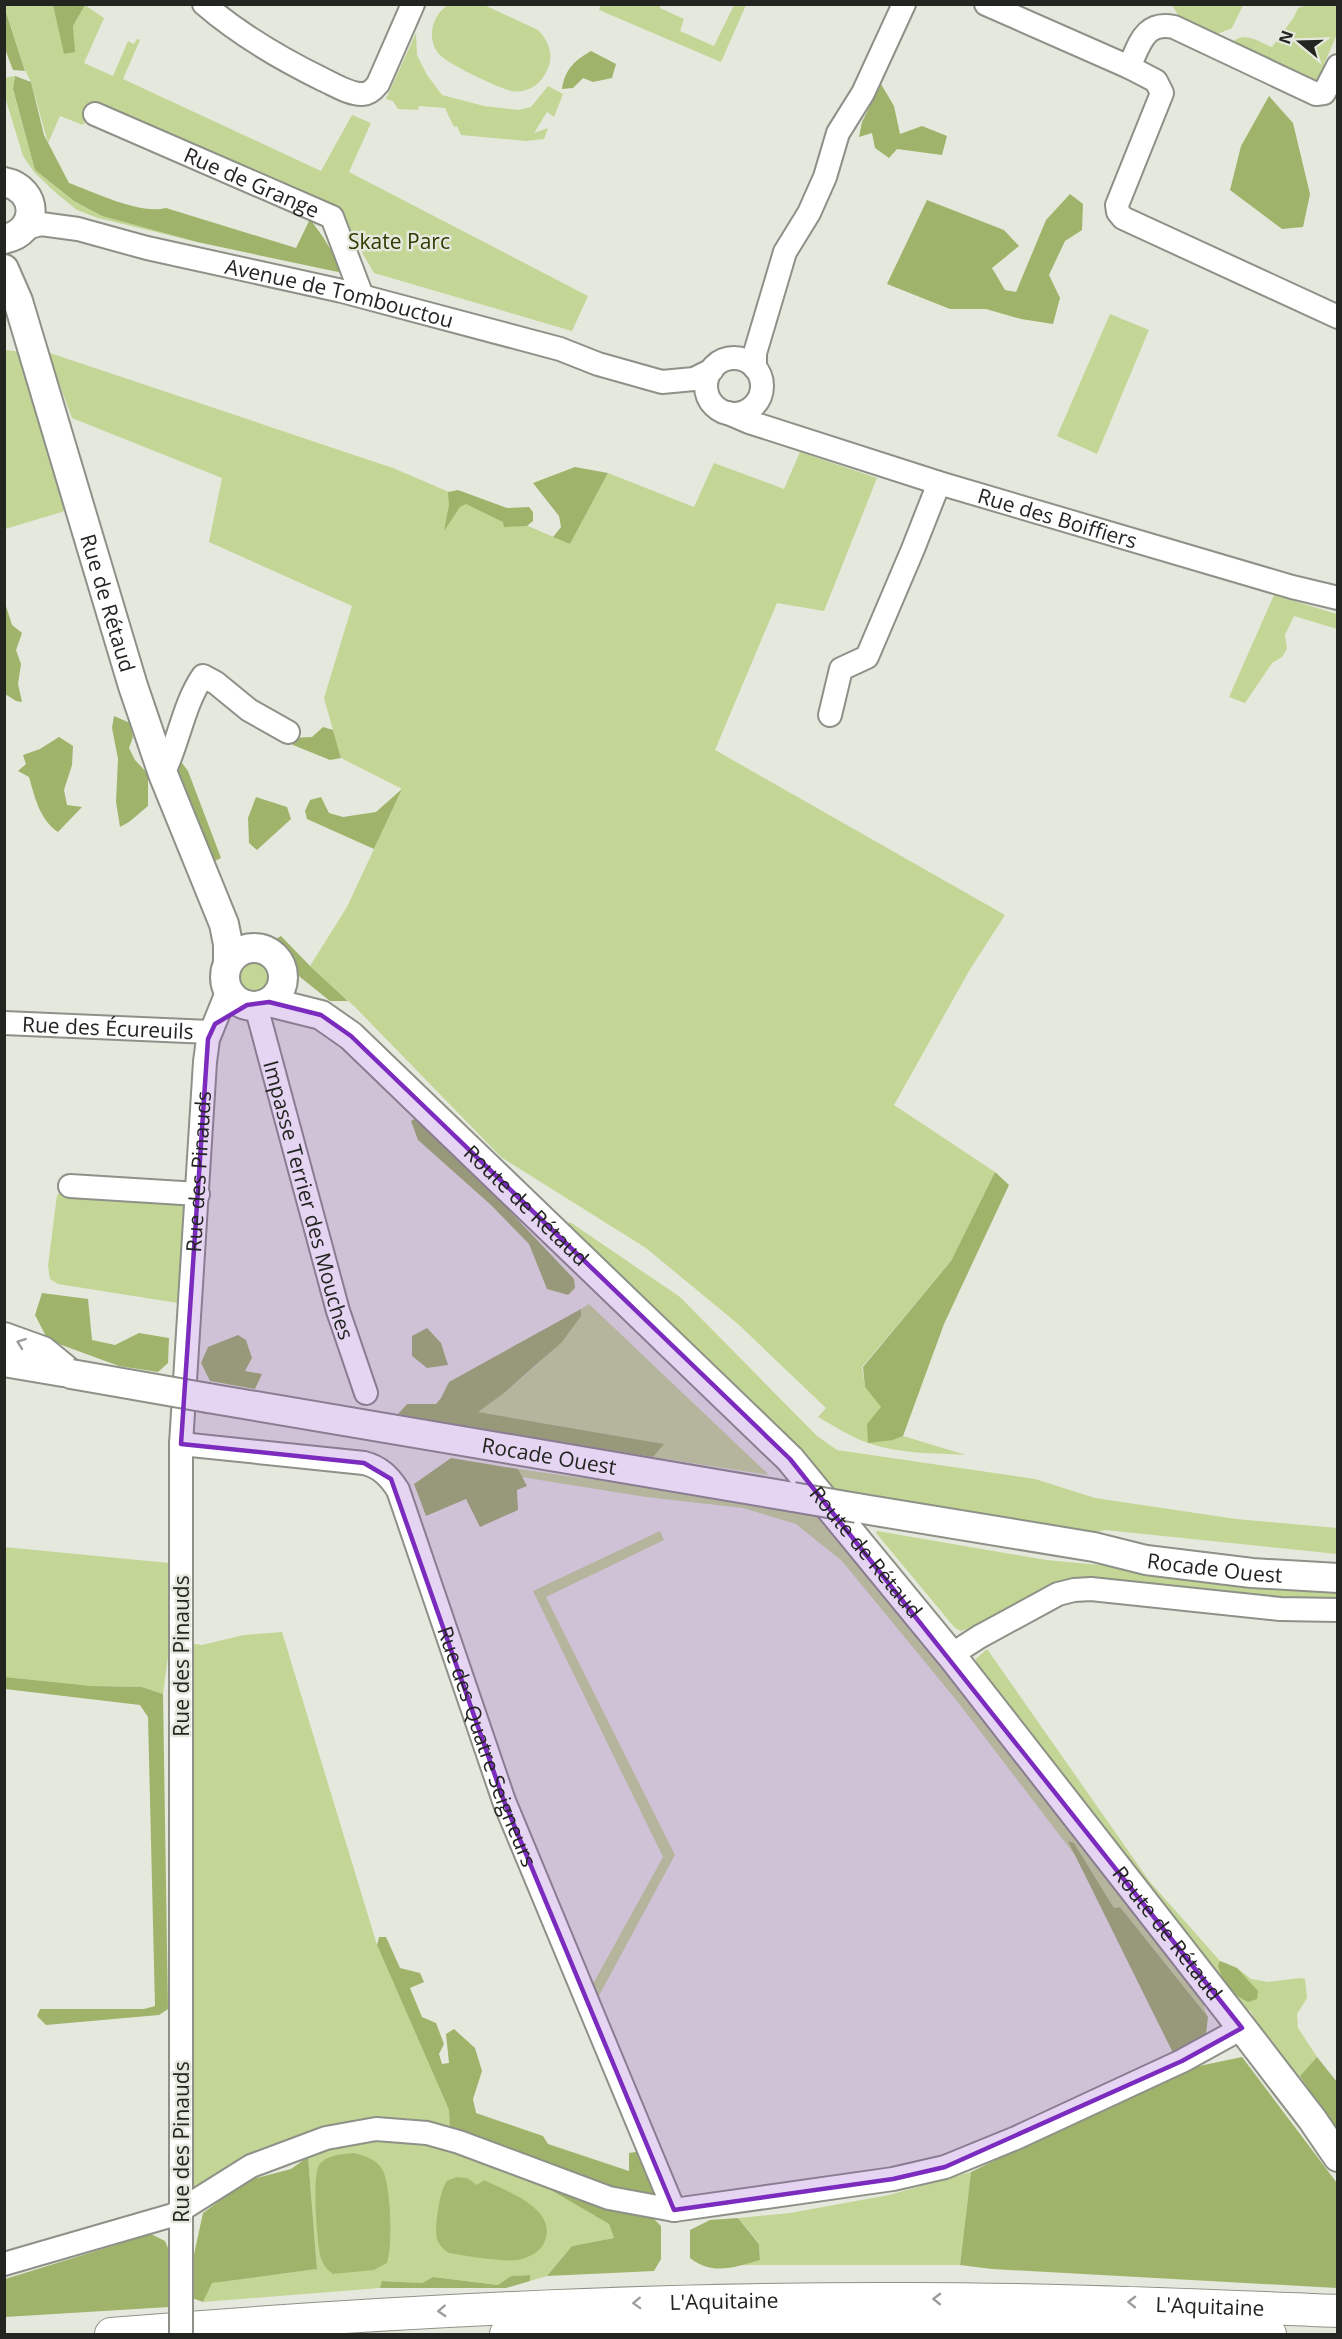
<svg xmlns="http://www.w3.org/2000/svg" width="1342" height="2339" font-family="'Open Sans',sans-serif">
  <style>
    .green { fill: #c3d695 }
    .forest { fill: #9fb46a }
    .water { fill: #a5ba70 }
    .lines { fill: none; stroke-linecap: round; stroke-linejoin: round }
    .minor-casing { stroke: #8e9187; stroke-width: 26 }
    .major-casing { stroke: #8e9187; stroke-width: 32 }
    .highway-casing { stroke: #8e9187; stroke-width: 34 }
    .minor { stroke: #fff; stroke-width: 22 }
    .major { stroke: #fff; stroke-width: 28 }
    .highway { stroke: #fff; stroke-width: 32 }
    .minor-bridge-casing { stroke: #8e9187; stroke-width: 26; stroke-linecap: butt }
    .major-bridge-casing { stroke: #8e9187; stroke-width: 32; stroke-linecap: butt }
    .minor-bridge { stroke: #fff; stroke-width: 22 }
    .major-bridge { stroke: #fff; stroke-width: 28 }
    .oneway { stroke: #9c9d9b }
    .marked { fill: #7b2cbf; fill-opacity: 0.2; stroke: #7b2cbf; stroke-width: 4.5; stroke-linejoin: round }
    .labels { text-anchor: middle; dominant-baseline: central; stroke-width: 5; stroke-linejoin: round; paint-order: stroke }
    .street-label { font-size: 21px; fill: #232521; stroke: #e5e8dd }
    .park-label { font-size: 21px; fill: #2f3b01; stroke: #e5e8dd }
  </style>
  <rect width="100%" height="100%" fill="#e5e8dd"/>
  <g class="green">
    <polygon points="4,5 53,5 65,54 74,52 73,26 85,5 104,18 84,63 113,76 128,41 134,44 137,39 140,40 123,79 321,171 352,115 371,123 349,172 588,296 572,331 374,273 342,218 338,205 334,215 87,119 83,125 60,116 48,143 31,82 25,70"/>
    <path d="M448 5H484L538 30C548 40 554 54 548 68 544 78 537 87 526 90 520 92 514 92 508 90 495 86 445 63 438 53 426 37 433 14 448 5Z"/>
    <polygon points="601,5 661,5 660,8 684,19 680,31 714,46 734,5 746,5 721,62 599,10"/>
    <polygon points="1172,5 1243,5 1232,28 1215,35 1181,20"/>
    <path d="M1308 5 1325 6 1337 5V34L1317 81 1230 43C1246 31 1255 40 1272 47L1294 17 1298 8Z"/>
    <polygon points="416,33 417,55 427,75 442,95 484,106 518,110 531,107 548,86 563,94 554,117 547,112 534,133 548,128 544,139 526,141 461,135 457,126 454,127 445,108 419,106 418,110 398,109 393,101 386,99"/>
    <polygon points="15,76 13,90 35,170 74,201 102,216 197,242 98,218 77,210 56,193 34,172 23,156 5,97 4,78"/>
    <polygon points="1110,314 1149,330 1097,454 1057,436"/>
    <polygon points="5,350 22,352 65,511 5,529"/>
    <path d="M47 352 393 468 570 544 608 473 694 507 714 463 784 489 800 452 877 478 824 611 777 603 715 750 1005 915 969 971 894 1105 995 1172 951 1261 862 1367 865 1387 882 1407 867 1424 893 1440 903 1436 966 1455C933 1453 899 1454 868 1443 851 1437 834 1426 818 1417L826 1408 738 1324 646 1248 501 1157 355 1007 310 966 347 907 402 789 341 758 324 698 352 606 209 542 222 478 72 418Z"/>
    <polygon points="1274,595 1337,614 1337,629 1294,616 1285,635 1287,649 1282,657 1272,663 1245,703 1229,697"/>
    <circle cx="253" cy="978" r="22"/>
    <polygon points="61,1192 185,1200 189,1204 183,1301 178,1303 58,1284 50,1279 48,1266 57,1195"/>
    <polygon points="570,1222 680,1297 817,1436 837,1450 1035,1479 1095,1498 1236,1519 1337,1528 1337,1554 1105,1530 1092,1533 836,1491 566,1226"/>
    <path d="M589 1304 769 1475 653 1457 663 1444 477 1412C516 1385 553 1354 581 1316V1309Z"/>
    <polygon points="518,1469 719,1497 824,1518 1200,1996 1208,2017 1120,1907 1114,1908 1074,1843 1069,1841 1077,1858 957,1701 842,1561 796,1524 743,1508 646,1497 521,1477"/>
    <polygon points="660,1531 664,1540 546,1597 675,1855 595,2003 589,1991 663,1857 533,1591"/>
    <polygon points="877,1531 1046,1560 1337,1587 1337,1603 1052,1587 975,1626 961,1631 955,1628 876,1533"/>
    <polygon points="4,1547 169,1563 170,1641 163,1694 142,1687 92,1686 5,1677"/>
    <polygon points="282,1632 377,1945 449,2110 450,2134 370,2122 200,2187 192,2188 188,1643 202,1645 244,1635"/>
    <polygon points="987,1649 1150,1882 1220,1961 1237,1968 1251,1979 1269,1982 1300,1978 1305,1979 1307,1998 1297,2014 1298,2028 1317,2057 1300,2076 1337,2132 1268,2043 1251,2012 1225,1994 975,1673 976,1659"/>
    <polygon points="383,2134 452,2147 548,2182 549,2189 609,2224 614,2238 572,2246 547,2276 530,2281 529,2275 511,2276 498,2285 433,2277 422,2283 383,2281 380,2288 203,2302 211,2283 317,2269 308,2157 314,2151"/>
    <polygon points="971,2172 960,2265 741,2265 760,2259 759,2243 738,2218 790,2213 889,2195"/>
  </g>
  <g class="forest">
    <polygon points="53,5 85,5 73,26 75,52 64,54"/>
    <polygon points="4,9 5,9 25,71 13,70 5,49"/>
    <path d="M591 51 616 64 612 78 593 82 583 78 573 88 562 89C565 69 575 60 591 51Z"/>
    <path d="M15 76 31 82 44 135 69 183C94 192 140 215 166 208L296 248 310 219 323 237 343 270 338 272 197 242 102 216 74 201 35 170 13 89Z"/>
    <polygon points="881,84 894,106 900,134 922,126 947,136 942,155 897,149 889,158 875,148 872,133 859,137 862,122"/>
    <polygon points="1269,96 1293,123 1310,194 1303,227 1282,229 1230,190 1241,146"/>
    <polygon points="1070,194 1083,204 1082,230 1065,241 1049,275 1060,298 1053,324 1021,319 986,309 950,309 887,284 927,200 1004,230 1019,246 992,268 1005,290 1016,292 1046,220"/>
    <polygon points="575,467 608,473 570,544 553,537 561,527 559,516 533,483"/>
    <polygon points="458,490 507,508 529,507 533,512 533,521 527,526 504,527 503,522 466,504 460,507 444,531 449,505 448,492"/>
    <polygon points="4,600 12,625 22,633 16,650 21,664 18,684 22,702 16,701 5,694"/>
    <polygon points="114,716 130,723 133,737 129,748 135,760 148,774 148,806 129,822 120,827 116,802 118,759 112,728"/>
    <polygon points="323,727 333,730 341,758 330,760 293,745 290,738 312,737"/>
    <path d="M59 737 73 746 72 765 64 790 67 805 82 807 58 832C40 820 35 798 29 777L18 771 26 764 23 755 40 749Z"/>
    <polygon points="179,759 188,771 221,858 213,862 174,763"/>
    <polygon points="402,789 374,849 307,819 305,811 310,800 321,797 329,813 343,817 376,812"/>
    <polygon points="256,797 287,807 291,819 257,850 249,843 248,818"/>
    <polygon points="281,936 310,966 348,1001 330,1001 300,977 274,940"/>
    <polygon points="420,1116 574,1279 575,1288 568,1295 547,1289 529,1244 491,1205 418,1140 411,1121"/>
    <polygon points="995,1172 1009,1185 944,1324 903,1436 893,1440 868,1443 867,1424 881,1407 865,1387 863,1367 951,1261"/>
    <polygon points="42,1293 88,1299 92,1340 115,1345 139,1333 169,1338 168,1363 158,1372 119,1366 48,1340 35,1315"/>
    <polygon points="581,1309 581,1316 562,1342 504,1393 478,1412 664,1444 653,1457 445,1424 398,1414 407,1404 436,1404 441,1398 449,1382"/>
    <polygon points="427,1328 441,1343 448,1365 427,1368 412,1356 412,1336"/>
    <polygon points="238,1335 246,1340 252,1358 245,1371 262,1374 255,1389 210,1381 201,1363 208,1347"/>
    <polygon points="451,1458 518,1469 527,1486 517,1490 518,1510 480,1527 466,1499 426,1516 414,1484"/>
    <polygon points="5,1677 92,1686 142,1687 163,1694 168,2009 159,2015 46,2025 37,2016 40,2009 144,2009 155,2006 148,1717 140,1705 5,1689"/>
    <polygon points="1068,1841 1074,1843 1114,1908 1120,1907 1208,2017 1206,2034 1189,2051 1173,2053"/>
    <polygon points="379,1937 386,1937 400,1968 420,1973 424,1982 410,1988 422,2017 436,2023 444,2044 439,2054 442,2064 449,2063 446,2034 454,2029 475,2048 482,2071 473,2099 476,2113 543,2136 548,2144 629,2171 629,2153 642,2151 658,2189 653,2197 630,2196 450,2134 449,2110 377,1945"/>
    <path d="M1220 1961 1237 1968 1258 1991 1257 1999 1248 2002C1231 1994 1223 1983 1218 1966Z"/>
    <polygon points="1242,2057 1337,2183 1337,2288 992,2269 960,2265 971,2172 1126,2096 1199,2066"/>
    <polygon points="1317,2057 1337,2082 1337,2132 1300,2076"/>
    <polygon points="308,2157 317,2269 212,2283 203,2302 192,2298 193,2259 203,2213 246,2181 291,2169"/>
    <polygon points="548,2182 654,2219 661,2226 661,2259 654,2271 547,2276 572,2246 614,2238 609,2224 549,2189"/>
    <path d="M738 2218 759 2244 760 2260C735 2267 713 2276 690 2258V2230L710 2220Z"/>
    <polygon points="151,2234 165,2241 171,2255 169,2307 5,2317 5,2279"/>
    <polygon points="530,2275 530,2281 506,2288 380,2288 382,2281 422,2283 433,2277 498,2285 511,2276"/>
  </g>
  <g class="water">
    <path d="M354 2153C365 2156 376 2159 382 2169 391 2182 393 2248 387 2263L374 2270 333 2274C326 2269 322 2263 320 2255 317 2240 312 2176 319 2165 326 2155 343 2154 354 2153Z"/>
    <path d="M456 2177 467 2178 477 2185 484 2180C506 2191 560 2209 544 2243 540 2252 528 2258 518 2260 501 2262 467 2256 449 2253 444 2250 439 2245 437 2239 434 2229 440 2188 447 2181 450 2179 453 2179 456 2177Z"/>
  </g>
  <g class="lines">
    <g class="minor-casing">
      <g id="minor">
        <path d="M204 4C241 36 281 59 324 80 335 85 351 95 363 94 369 94 374 89 378 84L413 4"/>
        <polyline points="986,4 1129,67 1156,81 1162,93 1117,205 1118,212 1123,218 1338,317"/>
        <path d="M1129 67C1140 44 1144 21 1174 27L1316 94 1324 93 1338 66"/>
        <path id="s1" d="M95 114 332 217 362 296"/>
        <path id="s2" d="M26 228 41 224 78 229 147 248 342 291 560 349 598 364 662 382 694 379 712 370"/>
        <circle cx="734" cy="386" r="28"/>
        <polyline points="755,368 755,353 785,252 809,213 825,177 838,133 863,93 904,4"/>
        <path id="s3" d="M728 413 749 422 939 483 1292 587 1338 598"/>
        <polyline points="830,715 841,669 867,657 913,549 939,483"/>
        <path d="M163 774C179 742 183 705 203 676L216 683 249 710 288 732"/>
        <path id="s4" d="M256 1006 338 1311 366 1393"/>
        <path id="s5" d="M4 1023 210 1032"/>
        <polyline points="70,1186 198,1194"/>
        <path id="s6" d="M181 1444 364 1463C380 1467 389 1476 398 1490L504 1801 674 2210"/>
        <polyline points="951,1655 979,1637 1058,1594 1074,1590 1091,1589 1280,1609 1338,1610"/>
        <polyline points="4,2264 173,2215 251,2166 326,2138 376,2129 427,2133 459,2142 609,2198 674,2210 893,2179 945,2167 1016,2138 1182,2061 1242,2028"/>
        <path id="s7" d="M181 2291V1444L205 1062 208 1039 228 990"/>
      </g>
    </g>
    <g class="major-casing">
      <g id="major">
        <path d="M4 182C39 189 40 232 4 239"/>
        <path id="s8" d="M4 269 18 301 133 686 163 774 224 924 228 944V963"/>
        <circle cx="254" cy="977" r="29"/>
        <path id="s9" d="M269 1002 321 1015 351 1036 790 1459 951 1655 1242 2028 1312 2119 1338 2157"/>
        <polyline points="4,1337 43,1351 71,1374"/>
        <polyline points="4,1362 63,1372"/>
        <path id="s10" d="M208 1398 793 1497"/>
        <path id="s11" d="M857 1508 1094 1547 1146 1560 1252 1573 1338 1578"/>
      </g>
    </g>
    <g class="highway-casing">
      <g id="highway">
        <path id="s12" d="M111 2334C367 2313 624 2299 881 2299 1033 2298 1186 2305 1338 2311"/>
        <path d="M506 2334C761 2321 1016 2324 1270 2334"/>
      </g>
    </g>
    <use href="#minor" class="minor"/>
    <use href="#major" class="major"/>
    <use href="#highway" class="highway"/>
    <g class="minor-bridge-casing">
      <polyline id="minor-bridge" points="181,2291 181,2334"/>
    </g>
    <g class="major-bridge-casing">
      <g id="major-bridge">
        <polyline points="71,1374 208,1398"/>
        <polyline points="793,1497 857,1508"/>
      </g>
    </g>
    <use href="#minor-bridge" class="minor-bridge"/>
    <use href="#major-bridge" class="major-bridge"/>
  </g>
  <defs><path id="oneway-chevron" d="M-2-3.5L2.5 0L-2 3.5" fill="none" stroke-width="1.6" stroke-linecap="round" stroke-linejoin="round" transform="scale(1.5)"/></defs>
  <g class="oneway">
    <use href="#oneway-chevron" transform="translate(21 1343) rotate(-160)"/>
    <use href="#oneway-chevron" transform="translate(937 2299) rotate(-179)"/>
    <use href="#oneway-chevron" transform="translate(1132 2302) rotate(-179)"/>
    <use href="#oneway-chevron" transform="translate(637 2303) rotate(178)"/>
    <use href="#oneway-chevron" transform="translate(442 2311) rotate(177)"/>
  </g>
  <path class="marked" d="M269 1002 321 1015 351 1036 790 1459 1242 2028 1182 2061 945 2167 893 2179 674 2210 504 1801 391 1479 364 1463 181 1444 208 1039 215 1024 247 1005Z"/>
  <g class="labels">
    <g class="street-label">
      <text stroke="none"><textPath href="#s1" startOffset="171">Rue de Grange</textPath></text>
      <text stroke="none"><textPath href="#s2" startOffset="322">Avenue de Tombouctou</textPath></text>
      <text stroke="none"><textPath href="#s3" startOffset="346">Rue des Boiffiers</textPath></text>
      <text stroke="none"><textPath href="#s8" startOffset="350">Rue de Rétaud</textPath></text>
      <text stroke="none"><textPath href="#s5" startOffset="104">Rue des Écureuils</textPath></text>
      <text stroke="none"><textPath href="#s7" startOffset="1120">Rue des Pinauds</textPath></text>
      <text stroke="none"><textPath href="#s4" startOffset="201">Impasse Terrier des Mouches</textPath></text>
      <text stroke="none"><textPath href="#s9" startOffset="334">Route de Rétaud</textPath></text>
      <text stroke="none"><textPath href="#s10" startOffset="346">Rocade Ouest</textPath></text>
      <text stroke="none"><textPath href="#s9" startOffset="820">Route de Rétaud</textPath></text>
      <text stroke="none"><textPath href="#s11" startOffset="363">Rocade Ouest</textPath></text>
      <text transform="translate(181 1656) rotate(-90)">Rue des Pinauds</text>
      <text stroke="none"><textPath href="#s6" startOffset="500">Rue des Quatre Seigneurs</textPath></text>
      <text stroke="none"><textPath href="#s9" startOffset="1306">Route de Rétaud</textPath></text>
      <text transform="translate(181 2142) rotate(-90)">Rue des Pinauds</text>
      <text stroke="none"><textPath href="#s12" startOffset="614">L'Aquitaine</textPath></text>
      <text stroke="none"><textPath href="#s12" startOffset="1100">L'Aquitaine</textPath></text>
    </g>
    <g class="park-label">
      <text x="399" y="241">Skate Parc</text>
    </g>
  </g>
  <rect width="1342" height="2339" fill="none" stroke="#232521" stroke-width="12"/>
  <g transform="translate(1300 42) rotate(289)" stroke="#e5e8dd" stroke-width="4.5" paint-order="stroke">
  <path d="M0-4.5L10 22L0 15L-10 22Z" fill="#232521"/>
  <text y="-9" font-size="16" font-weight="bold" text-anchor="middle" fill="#232521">N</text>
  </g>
</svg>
